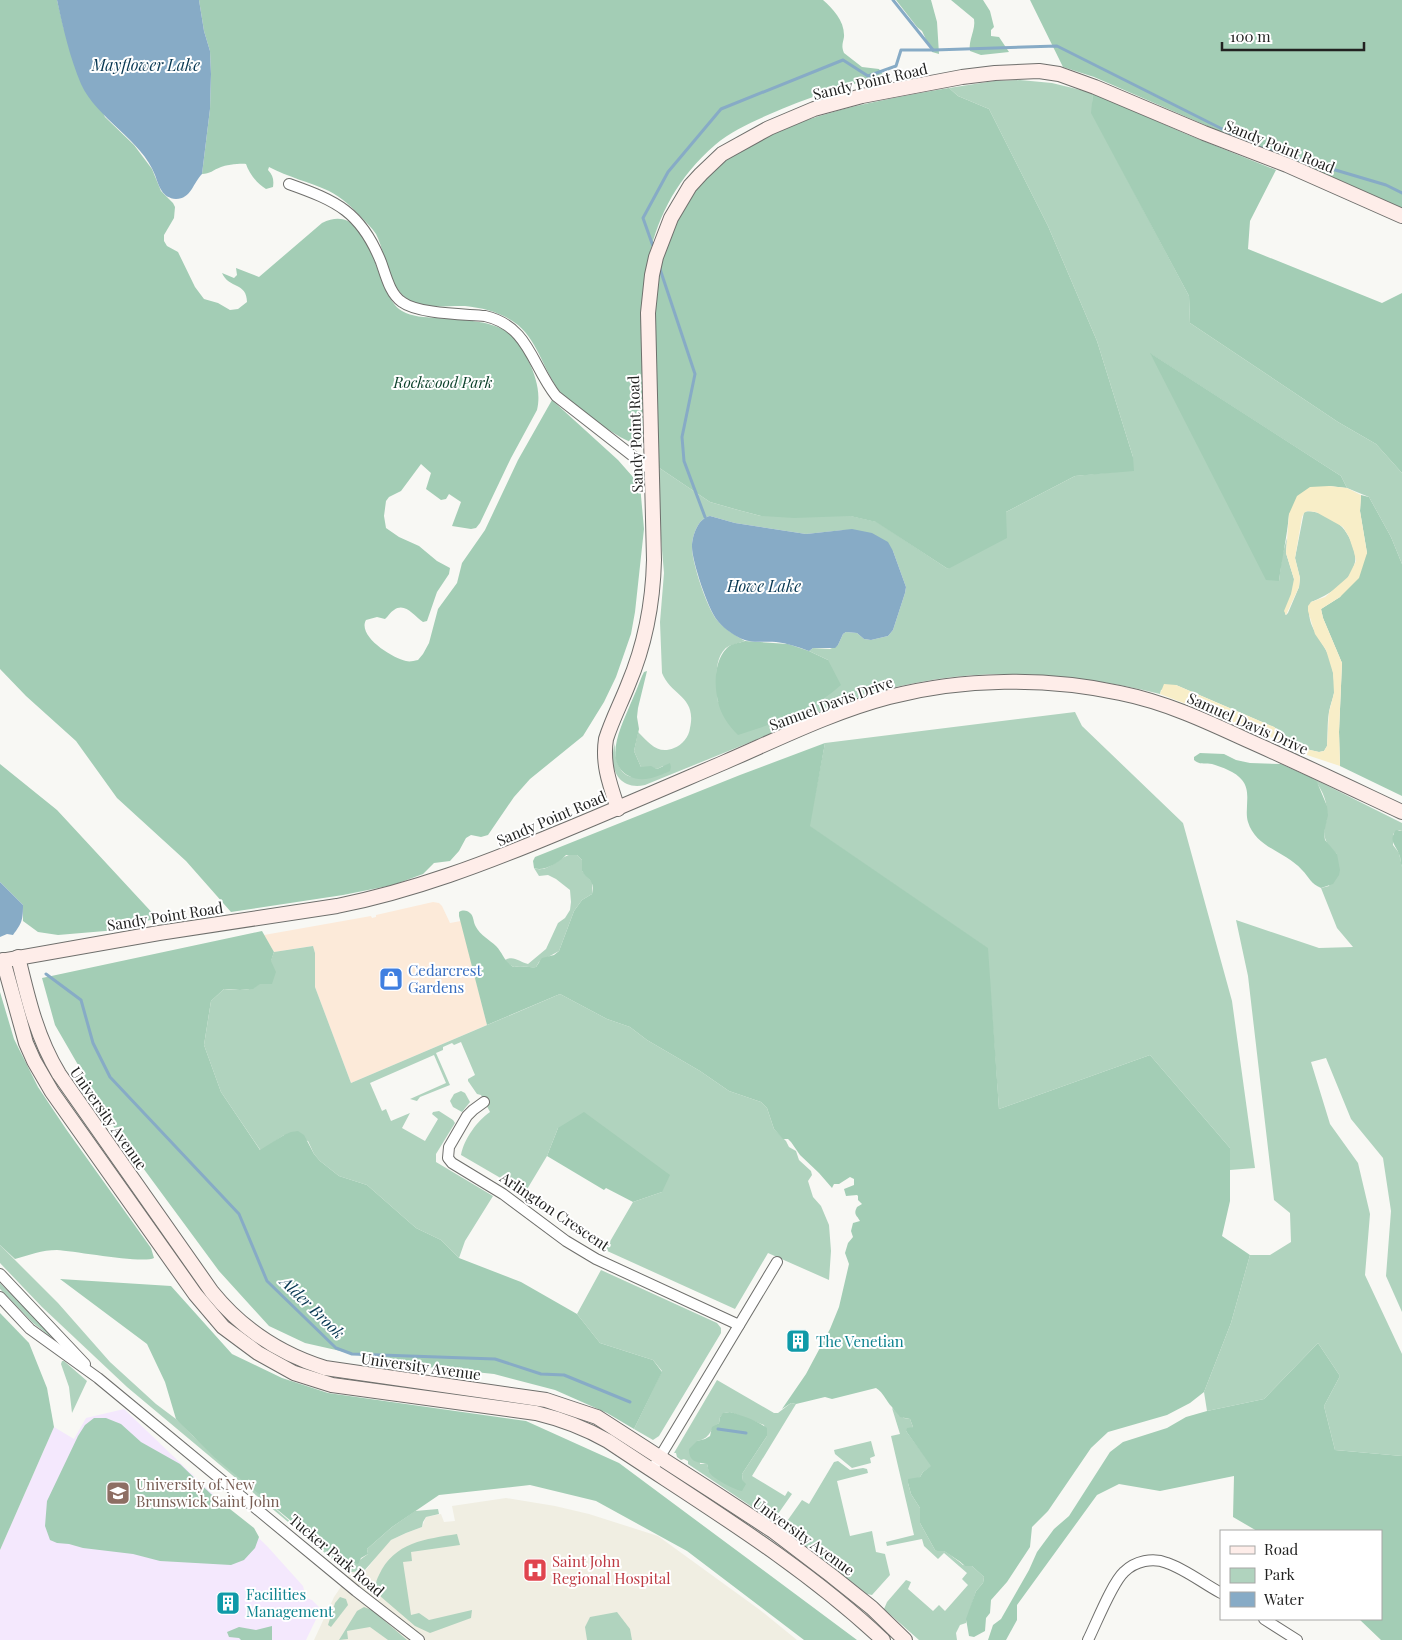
<svg xmlns="http://www.w3.org/2000/svg" width="1402" height="1640" font-family="'Playfair Display',serif">
  <style>
    .commercial { fill: #fcead9 }
    .built { fill: #f0eee2 }
    .education { fill: #f4e8fd }
    .green { fill: #b0d3be; fill-rule: evenodd }
    .forest { fill: #a3cdb5 }
    .sand { fill: #f8eec8 }
    .water { fill: #87abc6 }
    .lines { fill: none; stroke-linecap: round; stroke-linejoin: round }
    .stream { stroke: #87abc6; stroke-width: 3 }
    .street-casing { stroke: #6f6f6c; stroke-width: 12 }
    .secondary-casing { stroke: #6f6f6c; stroke-width: 16 }
    .street { stroke: #fff; stroke-width: 10 }
    .secondary { stroke: #feede9; stroke-width: 14 }
    .labels { text-anchor: middle; dominant-baseline: central; stroke-width: 4; stroke-linejoin: round; paint-order: stroke }
    .street-label { font-size: 15px; fill: #222221; stroke: #fff }
    .park-label { font-size: 15px; font-style: italic; fill: #0c412a; stroke: #fff }
    .shop-label { font-size: 15px; fill: #366cbe; stroke: #fff; text-anchor: start }
    .culture-label { font-size: 15px; fill: #0d838f; stroke: #fff; text-anchor: start }
    .education-label { font-size: 15px; fill: #785e54; stroke: #fff; text-anchor: start }
    .health-label { font-size: 15px; fill: #be3a42; stroke: #fff; text-anchor: start }
    .water-label { font-size: 16px; font-style: italic; fill: #073752; stroke: #fff }
  </style>
  <rect width="100%" height="100%" fill="#f8f8f4"/>
  <polygon class="commercial" points="433,902 439,903 442,906 450,923 461,921 487,1025 351,1083 315,987 315,953 313,946 274,952 264,935 371,916 372,918 376,917 376,915"/>
  <polygon class="built" points="506,1498 555,1506 589,1514 658,1536 760,1610 797,1640 314,1640 334,1597 351,1572 364,1571 367,1569 381,1550 391,1540 406,1533 422,1527 426,1517 441,1514 444,1522 455,1521 452,1506"/>
  <polygon class="education" points="124,1409 267,1546 303,1586 306,1598 312,1600 321,1609 306,1640 0,1640 0,1550 54,1427 74,1439 86,1418"/>
  <g class="green">
    <path d="M1020 80 1052 83 1093 93 1092 113 1189 296 1190 323 1338 422 1376 444 1402 473V564L1391 537 1369 497 1347 488 1341 476 1151 354 1279 581 1282 556 1287 538 1286 553 1294 579V586L1285 614 1286 615 1288 613 1299 587 1300 578 1295 558 1304 512C1314 508 1335 519 1342 527 1349 534 1357 552 1355 562 1351 583 1328 595 1311 602 1303 625 1323 639 1330 659 1333 668 1335 683 1334 693 1333 699 1330 705 1329 712 1327 723 1328 735 1327 746L1324 751 1319 752 1310 750 1295 743 1274 727 1176 685 1161 690 1160 694C1062 669 958 665 862 697 842 703 822 713 802 721 750 742 697 764 645 785 617 791 608 766 615 743 614 755 618 775 632 777 642 779 655 774 665 773L663 766 657 769 651 767H641L634 751 638 732C649 743 658 755 674 748 682 745 689 737 690 728 697 696 671 696 662 673L660 622 664 573 660 527 658 467 710 502 738 510 761 516H851L877 522 948 569 1006 512 1075 476 1133 470V457L1097 341 1048 226 989 109 958 96 949 88 994 81ZM710 516 735 523 806 534 844 530 893 551 906 587 905 593 893 630 888 636 871 640 864 639 857 633 846 632 843 634 838 645 830 649 813 648 809 651 828 660 718 702C717 686 712 655 729 646 734 644 740 643 745 641 735 635 724 629 717 620 707 608 692 563 692 547 692 536 698 518 710 516Z"/>
    <polygon points="1075,712 1082,726 1183,823 1232,1001 1255,1168 1230,1170 1230,1148 1150,1055 999,1109 987,948 809,826 825,743"/>
    <path d="M1312 778 1402 823V831L1399 830 1393 834V845L1399 853 1402 867V1312L1386 1276 1391 1211 1383 1158 1351 1119 1326 1058 1311 1062 1330 1124 1358 1163 1370 1214 1365 1275 1402 1354V1456L1335 1450 1324 1406 1340 1376 1318 1343 1264 1399 1207 1411 1204 1392 1231 1323 1250 1255H1270L1291 1242 1290 1213 1274 1200 1248 976 1236 920 1319 948 1353 947 1337 928 1321 888 1329 886 1337 854C1332 850 1327 845 1325 838 1322 829 1327 823 1327 815 1328 802 1321 786 1312 778Z"/>
    <path d="M572 854 577 855 582 860V871L592 882V894L582 900 574 911 559 951 539 962 536 967C528 968 522 965 514 967L508 964 505 960C514 955 519 962 528 964L546 949 558 923 565 918 570 910 571 902 570 890 556 879 548 875 539 876 534 868C548 874 560 856 572 854Z"/>
    <path d="M313 946 315 953V987L351 1083 560 994 607 1019 630 1027 647 1040 700 1071 729 1091 761 1102 767 1108 774 1129 786 1141 789 1147 796 1151 799 1160 811 1171 812 1175 808 1181 813 1197 821 1206 829 1225 831 1251 829 1280 768 1253 735 1309 605 1250 633 1202 662 1192 558 1128 547 1156 523 1196 504 1180 461 1155C464 1139 477 1121 490 1112L481 1095 477 1094 468 1081V1079L475 1075 461 1042 454 1045 452 1043 443 1047V1050L436 1053 450 1085 420 1097 417 1101 410 1099 446 1083 434 1055 370 1083 382 1111 386 1109 391 1121 410 1113 402 1128 425 1141 438 1119 432 1114 433 1112 439 1111 453 1120 455 1123 436 1154V1162L493 1196 465 1241 459 1258 441 1240 416 1228 367 1185 339 1176 320 1161 314 1154 308 1141 284 1135 261 1151 221 1092 204 1045 211 1001 224 989C261 993 262 985 274 952Z"/>
    <polygon points="461,1091 465,1093 470,1102 462,1112 453,1107 450,1101 454,1094"/>
    <polygon points="0,1245 58,1303 110,1362 156,1404 180,1422 193,1436 294,1525 314,1540 348,1562 354,1564 368,1554 367,1549 392,1527 415,1511 438,1509 439,1514 426,1517 423,1522 422,1527 406,1533 391,1540 364,1571 351,1572 343,1568 127,1387 42,1307 0,1263"/>
    <polygon points="601,1270 717,1323 721,1328 721,1333 659,1436 653,1440 634,1429 662,1371 653,1360 600,1343 577,1314"/>
    <polygon points="0,1283 51,1335 51,1337 33,1323 0,1289"/>
    <polygon points="62,1361 64,1361 87,1381 72,1413 69,1387 61,1364"/>
    <path d="M717 1380 774 1413H778L791 1403 796 1404 752 1476 785 1496 788 1491 792 1494 773 1521 688 1464V1461L684 1459 681 1460 677 1457 676 1453H674ZM730 1412 764 1425 767 1436 742 1474 743 1481 709 1471 707 1464H700L697 1441C712 1438 708 1430 719 1423L720 1417 724 1413Z"/>
    <path d="M892 1408 904 1418 910 1419 913 1427 906 1431 932 1466 923 1472 920 1477 908 1483 911 1494 920 1508V1523L935 1550C938 1551 941 1550 944 1551 947 1552 961 1563 963 1565L972 1566 984 1577 983 1583 976 1591 966 1623 960 1625 956 1633 957 1640H919L884 1609 887 1602 906 1580 911 1582 908 1589 933 1611 939 1605 945 1611 968 1585 962 1579 967 1573 944 1553 938 1559 924 1546 922 1539 887 1546 886 1542 914 1535 891 1436 900 1434Z"/>
    <polygon points="871,1441 875,1456 870,1458 871,1463 852,1468 835,1454 834,1450"/>
    <polygon points="838,1461 850,1470 863,1468 867,1469 868,1473 837,1481 850,1536 872,1531 876,1552 885,1554 890,1575 872,1595 867,1594 784,1529 785,1524 802,1500 809,1504 834,1462"/>
    <path d="M457 1534 460 1545 411 1552 412 1561 403 1562 411 1615 419 1613 429 1620 472 1610 471 1618 430 1633 415 1626 380 1596C374 1590 375 1582 379 1575 394 1542 426 1539 457 1534Z"/>
    <polygon points="340,1597 346,1599 348,1605 331,1627 328,1625 335,1603"/>
    <polygon points="364,1607 372,1610 407,1640 388,1640 370,1627 347,1631 348,1639 339,1640 357,1611"/>
    <polygon points="617,1612 630,1629 632,1640 587,1640 585,1627 590,1617"/>
  </g>
  <g class="forest">
    <path d="M0 0H57L64 29 105 117 134 145 152 169 161 191 173 203 175 207 174 218 164 235V241L167 246 178 252 195 287 204 299 218 303 230 310 238 309 247 302C247 282 229 289 222 273L234 278 237 275 236 268 259 277 322 223C374 198 373 294 402 311 412 317 425 317 436 318 458 320 491 319 510 334 519 340 525 353 529 362 536 377 541 393 537 410L511 458 480 523 476 528 471 529 452 526 461 502 449 494 446 499 441 500 426 489 431 473 421 464 401 491 389 497 386 501 384 516 386 528 399 537 419 546 437 561 450 568 449 574 437 592 427 621 423 622C414 616 405 602 394 610 390 612 388 617 385 619L377 617 366 620C357 636 392 658 406 661 410 662 413 661 418 660L423 654 429 643 438 609 457 583 462 563 485 530 518 460 552 400 618 460 640 485 644 529 635 612 631 634 616 677 604 702 583 736 530 779 514 797 488 835 481 837 471 835 466 838 459 851 450 861 434 863 423 874 393 885 343 895 231 912 186 861 117 798 76 741 26 696 0 669Z"/>
    <path d="M199 0H823C833 9 845 21 844 37 843 43 841 46 844 53L862 67 879 69 883 75 881 77C843 86 806 98 770 114 750 123 731 131 715 145 655 197 641 263 642 339 642 355 651 437 638 443 627 447 573 404 563 395 544 374 540 344 518 325 503 313 484 308 465 306 446 305 423 311 406 298 388 284 386 254 376 234 372 228 366 222 361 217 352 207 341 197 329 191 309 182 288 177 269 167L268 170C273 175 274 180 273 187L266 189C257 184 249 173 246 164 242 163 225 165 221 167 213 170 210 174 202 174L210 109 211 74 210 51 204 31Z"/>
    <polygon points="896,0 931,0 937,22 939,54 932,52 922,31 917,27"/>
    <path d="M951 0H983L990 11 994 27 991 30V36L999 37 1009 52 981 55 970 51C968 40 976 30 974 19Z"/>
    <polygon points="1030,0 1402,0 1402,208 1292,159 1226,134 1094,77 1063,67"/>
    <path d="M949 88 958 96 989 109 1048 226 1097 341 1133 457 1134 471 1075 476 1006 512 1007 538 948 569 876 522 850 516 794 518 761 516 738 510 710 502 658 467C657 434 656 401 656 368 655 339 654 310 657 281 661 256 670 232 683 211 688 202 692 192 699 185 755 120 869 102 949 88Z"/>
    <polygon points="1093,93 1186,134 1276,170 1250,221 1248,249 1382,303 1402,293 1402,473 1376,444 1338,422 1190,323 1189,296 1091,113"/>
    <path d="M1150 353 1341 476 1347 488 1329 486 1289 514C1287 537 1282 558 1279 581L1266 580Z"/>
    <polygon points="1361,495 1369,497 1391,537 1402,564 1402,796 1340,766 1339,732 1342,663 1323,618 1321,609 1340,597 1367,553 1360,511"/>
    <path d="M745 641 788 644 809 651 828 660 841 685C811 712 775 723 738 735 729 726 720 714 718 701 714 685 714 661 727 648 730 644 739 643 745 641Z"/>
    <path d="M647 671 638 708 637 717 639 729 634 751 641 767 651 766 657 769 670 763 671 767 670 771C657 777 642 783 629 776 602 762 622 725 630 705 634 696 638 686 642 676L644 672Z"/>
    <path d="M825 743 810 826 988 948 999 1109 1150 1055 1230 1148V1201L1222 1236 1250 1255 1231 1323 1204 1392 1190 1403 1167 1415 1108 1432 1091 1448 1048 1511 1032 1527 1030 1547 1007 1582 991 1600 990 1613 986 1618 985 1631 974 1637 969 1636 966 1619 976 1591 983 1583 984 1577 972 1566H965C959 1560 951 1556 944 1551H937L935 1550 920 1523V1508L911 1494 908 1483V1479L920 1477 923 1472 931 1466 906 1431 907 1428 913 1427 910 1419 900 1417C897 1412 894 1411 892 1407 886 1401 884 1393 876 1388L832 1399 825 1397 796 1404 791 1403 782 1409 806 1374 830 1329 839 1307 849 1264 845 1253 848 1243 853 1237 851 1231 853 1223 860 1221C857 1215 853 1215 857 1207L862 1204 858 1200V1196L857 1195 846 1196 844 1189 854 1185V1179L850 1177 839 1184H834L832 1188 819 1173 800 1155 791 1142 788 1139H783L774 1129 767 1108 761 1102 729 1091 700 1071 647 1040 630 1027 607 1019 560 994 487 1025 459 916V912C463 910 466 910 470 913 474 916 473 922 476 927 480 935 490 940 496 946 503 953 504 962 514 967 522 965 528 968 536 967L542 958 554 955 559 951 574 911 582 900 592 894C595 879 588 881 582 871V860L577 855H566C559 863 543 872 534 868L533 861 535 857 740 775Z"/>
    <path d="M1200 753 1224 754 1236 760 1250 763 1281 764 1312 778 1317 782 1327 806 1328 815 1324 833 1325 840 1337 854 1340 870 1339 875 1333 884 1321 888C1311 884 1309 877 1302 870 1285 851 1256 848 1248 822 1244 809 1252 792 1242 780 1236 772 1222 767 1212 764 1205 763 1199 765 1194 760V757Z"/>
    <polygon points="0,764 57,810 157,918 117,930 58,935 38,932 23,921 23,905 0,882"/>
    <path d="M1396 830 1402 831V867C1400 862 1401 858 1399 854 1396 845 1388 841 1396 830Z"/>
    <polygon points="262,931 274,952 271,961 276,972 272,984 260,984 253,989 240,990 224,989 211,1001 204,1045 221,1092 260,1150 284,1135 291,1132 298,1131 304,1135 314,1154 320,1161 339,1176 367,1185 416,1228 441,1240 459,1258 521,1282 577,1314 600,1343 653,1360 662,1372 634,1429 607,1413 555,1390 494,1374 398,1364 305,1343 269,1326 219,1271 118,1134 55,1025 42,978"/>
    <path d="M0 992 14 1039 38 1087 66 1129 151 1248 154 1258C143 1264 75 1251 57 1250 42 1250 29 1255 15 1259L0 1245Z"/>
    <polygon points="584,1112 670,1175 662,1192 633,1202 606,1188 604,1190 547,1156 558,1128"/>
    <polygon points="60,1279 171,1286 232,1354 282,1378 328,1393 526,1421 619,1463 857,1640 804,1640 687,1551 596,1501 530,1485 439,1495 392,1527 367,1549 368,1554 361,1558 358,1564 340,1560 332,1555 214,1457 176,1419 165,1382 147,1344"/>
    <polygon points="0,1313 29,1343 47,1388 54,1427 0,1550"/>
    <polygon points="1318,1343 1340,1376 1324,1406 1335,1450 1402,1456 1402,1640 1381,1640 1359,1619 1381,1619 1381,1531 1257,1531 1233,1517 1234,1476 1160,1491 1119,1484 1097,1495 1017,1605 1017,1620 1006,1640 988,1640 993,1625 1001,1619 1029,1570 1037,1552 1054,1529 1069,1516 1110,1452 1123,1442 1167,1428 1186,1417 1207,1411 1264,1399"/>
    <path d="M730 1412C743 1416 756 1420 767 1428V1436L742 1474 743 1481 746 1484 742 1491C735 1490 713 1479 709 1472 708 1470 708 1467 707 1464 696 1462 689 1462 689 1449L697 1441 705 1439 710 1436 712 1427 719 1423 720 1417 723 1413Z"/>
    <polygon points="94,1418 106,1418 121,1424 141,1442 180,1464 211,1494 254,1528 259,1537 255,1548 244,1560 231,1565 160,1561 133,1554 83,1548 69,1544 57,1543 50,1540 45,1526 47,1501 78,1436 85,1425"/>
    <polygon points="272,1626 272,1640 241,1640 239,1638 229,1637 227,1632 239,1627 256,1630"/>
  </g>
  <polygon class="sand" points="1329,486 1347,488 1361,495 1360,511 1367,553 1359,578 1340,597 1321,609 1323,618 1342,663 1339,732 1340,766 1295,751 1267,735 1160,694 1164,684 1176,685 1274,727 1295,743 1310,750 1319,752 1324,751 1327,746 1329,712 1334,693 1333,673 1326,650 1315,634 1308,611 1308,606 1311,602 1325,597 1348,577 1356,561 1354,552 1349,537 1343,527 1316,512 1307,511 1304,513 1302,517 1295,558 1300,578 1299,587 1286,615 1284,611 1291,594 1294,579 1286,553 1289,514 1297,496 1310,487"/>
  <g class="water">
    <path d="M57 0H199L204 31 210 51 211 74 210 109 202 174C193 183 191 199 176 199 162 198 159 186 155 175 142 140 97 119 81 84 70 58 63 28 57 0Z"/>
    <path d="M710 516 735 523 806 534 852 529 872 533 888 542 893 551 906 587 905 593 893 630 888 636 871 640 864 639 857 633 846 632 843 634 838 645 835 648H813L809 651C798 647 787 643 776 642 762 641 750 644 738 637 731 633 722 627 717 620 708 609 692 561 692 547 692 536 698 518 710 516Z"/>
    <path d="M0 882 23 905C23 920 22 923 13 935L7 934 0 937Z"/>
  </g>
  <g class="lines">
    <g class="stream">
      <polyline points="893,0 933,50"/>
      <polyline points="1258,147 1386,185 1402,193"/>
      <polyline points="654,249 643,218 668,172 721,109 843,60 868,76 896,66 901,50 934,50 1057,46 1252,144"/>
      <polyline points="659,266 695,374 682,437 684,461 705,517"/>
      <polyline points="46,974 81,1000 93,1043 110,1077 239,1214 267,1281 336,1348 352,1354 495,1359 541,1374 564,1375 630,1402"/>
      <polyline points="718,1429 746,1433"/>
    </g>
    <g class="street-casing">
      <g id="street">
        <path d="M289 184C337 201 361 212 381 262 386 276 390 294 402 302 418 314 464 314 485 316 529 326 532 366 556 396L652 471"/>
        <polyline points="484,1102 473,1110 467,1116 449,1147 448,1158 452,1163 503,1194 566,1241 596,1259 739,1325"/>
        <polyline points="0,1274 85,1364"/>
        <polyline points="0,1297 30,1329 98,1378 356,1591 419,1640"/>
        <polyline points="652,1470 777,1262"/>
        <polyline points="1264,1619 1297,1640"/>
        <path d="M1088 1640C1096 1624 1112 1583 1124 1572 1135 1561 1153 1557 1167 1563 1185 1569 1204 1584 1221 1593"/>
      </g>
    </g>
    <g class="secondary-casing">
      <g id="secondary">
        <path d="M618 809C610 785 602 764 606 739 612 720 621 703 628 685 645 645 653 603 654 560L648 313 652 275 656 257 671 218 690 186 701 174 722 154 769 128 814 109 862 96 962 77 995 73 1039 71 1059 74 1095 87 1204 133 1287 165 1402 216"/>
        <path d="M18 957C28 999 37 1038 59 1074L212 1292C242 1329 280 1354 325 1368L546 1400 597 1417 715 1493 773 1531 832 1576 872 1608 905 1640"/>
        <path d="M3 960 26 1043 34 1061 52 1092 195 1294 223 1327 258 1353 294 1373 332 1385 536 1413C561 1419 585 1428 608 1441 702 1504 800 1562 883 1640"/>
        <path d="M0 961 159 933 337 906C413 891 486 863 558 833 614 810 669 786 725 762 778 739 832 712 889 697 963 678 1045 677 1120 693 1165 702 1206 721 1247 740 1299 763 1351 788 1402 812"/>
      </g>
    </g>
    <use href="#street" class="street"/>
    <use href="#secondary" class="secondary"/>
  </g>
  <defs>
    <g id="shop-square" transform="scale(1.25)"><rect x="-9" y="-9" width="18" height="18" rx="4" fill="#3f7fe0" stroke="#fff"/><path d="M-5-2.5h2.3a2.7 3.5 0 0 1 5.4 0H5L5.5 6h-11ZM-1.5-2.5h3a1.5 2.3 0 0 0-3 0Z" fill="#fff"/></g>
    <g id="building-square" transform="scale(1.25)"><rect x="-9" y="-9" width="18" height="18" rx="4" fill="#0f9aa8" stroke="#fff"/><path d="M-4-6H4V6H1V3H-1V6H-4ZM-2.5-4.3h1.7v1.8h-1.7ZM.8-4.3h1.7v1.8H.8ZM-2.5-1h1.7V.8h-1.7ZM.8-1h1.7V.8H.8Z" fill="#fff"/></g>
    <g id="university-square" transform="scale(1.25)"><rect x="-9" y="-9" width="18" height="18" rx="4" fill="#8d6e63" stroke="#fff"/><path d="M0-5L7-2L0 1L-7-2ZM-4 1L0 2.5L4 1V4Q0 6-4 4Z" fill="#fff"/></g>
    <g id="hospital-square" transform="scale(1.25)"><rect x="-9" y="-9" width="18" height="18" rx="4" fill="#e0444e" stroke="#fff"/><path d="M-5-5h3v3.5h4V-5h3V5h-3V1.5h-4V5h-3Z" fill="#fff"/></g>
  </defs>
  <g fill-rule="evenodd">
    <use href="#shop-square" x="391" y="979"/>
    <use href="#building-square" x="798" y="1341"/>
    <use href="#university-square" x="118" y="1493"/>
    <use href="#hospital-square" x="535" y="1570"/>
    <use href="#building-square" x="228" y="1603"/>
  </g>
  <g class="labels">
    <g class="street-label">
      <text transform="translate(870 81) rotate(-13)">Sandy Point Road</text>
      <text transform="translate(1280 146) rotate(22)">Sandy Point Road</text>
      <text transform="translate(635 434) rotate(-92)">Sandy Point Road</text>
      <text transform="translate(831 703) rotate(-20)">Samuel Davis Drive</text>
      <text transform="translate(1248 723) rotate(24)">Samuel Davis Drive</text>
      <text transform="translate(551 818) rotate(-23)">Sandy Point Road</text>
      <text transform="translate(165 916) rotate(-9)">Sandy Point Road</text>
      <text transform="translate(109 1118) rotate(55)">University Avenue</text>
      <text transform="translate(555 1211) rotate(34)">Arlington Crescent</text>
      <text transform="translate(421 1366) rotate(8)">University Avenue</text>
      <text transform="translate(804 1536) rotate(36)">University Avenue</text>
      <text transform="translate(337 1555) rotate(40)">Tucker Park Road</text>
    </g>
    <g class="park-label">
      <text x="443" y="382">Rockwood Park</text>
    </g>
    <g class="shop-label">
      <text x="408" y="970">Cedarcrest<tspan x="408" dy="17">Gardens</tspan></text>
    </g>
    <g class="culture-label">
      <text x="816" y="1341">The Venetian</text>
      <text x="246" y="1594">Facilities<tspan x="246" dy="17">Management</tspan></text>
    </g>
    <g class="education-label">
      <text x="136" y="1484">University of New<tspan x="136" dy="17">Brunswick Saint John</tspan></text>
    </g>
    <g class="health-label">
      <text x="552" y="1561">Saint John<tspan x="552" dy="17">Regional Hospital</tspan></text>
    </g>
    <g class="water-label">
      <text x="146" y="64">Mayflower Lake</text>
      <text x="764" y="585">Howe Lake</text>
      <text transform="translate(313 1307) rotate(44)">Alder Brook</text>
    </g>
  </g>
  <rect x="1220" y="1530" width="162" height="90" fill="#ffffff" stroke="#a7a7a6"/>
  <rect x="1230" y="1546" width="25" height="8" fill="#feede9" stroke="#a7a7a6"/>
  <text x="1264" y="1555" font-size="15" fill="#222221">Road</text>
  <rect x="1230" y="1568" width="25" height="15" fill="#b0d3be" stroke="#a7a7a6"/>
  <text x="1264" y="1580" font-size="15" fill="#222221">Park</text>
  <rect x="1230" y="1592" width="25" height="15" fill="#87abc6" stroke="#a7a7a6"/>
  <text x="1264" y="1605" font-size="15" fill="#222221">Water</text>
  <path d="M1222 42v8h142v-8" fill="none" stroke="#222221" stroke-width="2.5"/>
  <text x="1230" y="42" font-size="15" fill="#222221" stroke="#ffffff" stroke-width="4" paint-order="stroke">100 m</text>
</svg>
